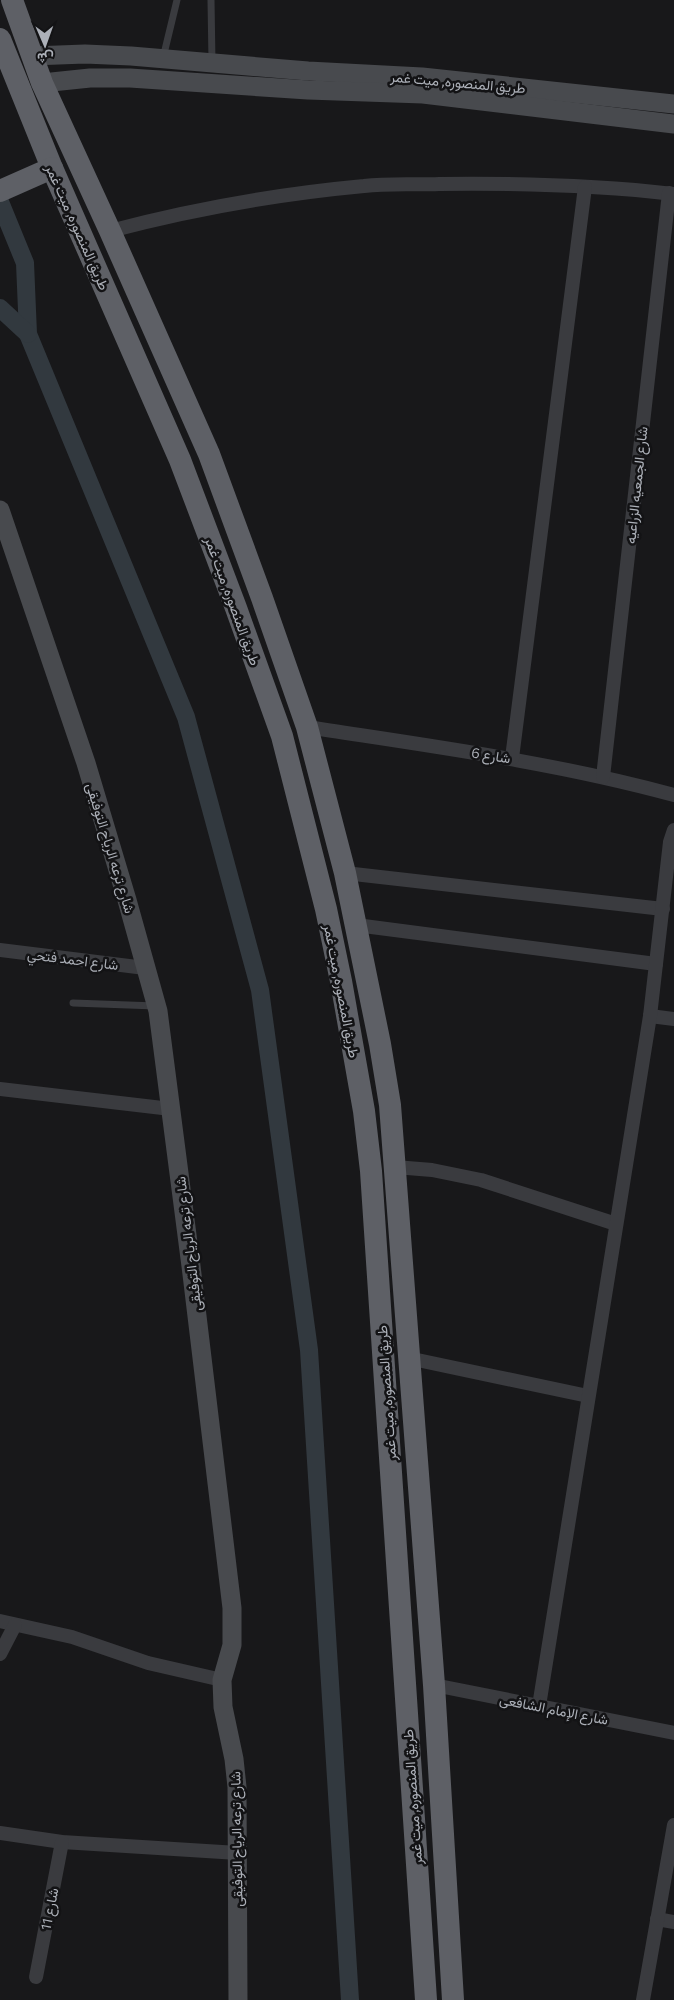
<svg xmlns="http://www.w3.org/2000/svg" width="674" height="2000" font-family="Commissioner,Vazirmatn,sans-serif">
  <style>
    .lines { fill: none; stroke-linecap: round; stroke-linejoin: round }
    .canal { stroke: #32393f; stroke-width: 18 }
    .service { stroke: #3a3b3f; stroke-width: 7 }
    .minor { stroke: #3a3b3f; stroke-width: 14 }
    .secondary { stroke: #484a4e; stroke-width: 19 }
    .trunk { stroke: #5e6066; stroke-width: 22 }
    .labels { text-anchor: middle; dominant-baseline: central; stroke-width: 5; stroke-linejoin: round; paint-order: stroke }
    .street-label { font-size: 14px; fill: #acb0b8; stroke: #131315 }
  </style>
  <rect width="100%" height="100%" fill="#18181a"/>
  <g class="lines">
    <g class="canal">
      <polyline points="0,202 25,263 28,334 186,717 260,990 309,1350 350,2000"/>
      <polyline points="0,308 28,334"/>
    </g>
    <g class="service">
      <polyline points="211,0 212,62"/>
      <polyline points="163,58 177,0"/>
      <polyline points="73,1003 156,1006"/>
    </g>
    <g class="minor">
      <path d="M110 231C193 209 278 194 364 186 389 183 414 185 439 184 518 183 596 185 674 194"/>
      <path d="M307 727C430 746 553 762 674 795"/>
      <polyline points="512,758 585,187"/>
      <polyline points="603,777 669,193"/>
      <polyline points="345,873 663,909"/>
      <polyline points="356,925 656,964"/>
      <polyline points="0,950 145,968"/>
      <polyline points="650,1016 674,1019"/>
      <polyline points="0,1089 171,1109"/>
      <polyline points="395,1167 432,1170 481,1180 616,1224"/>
      <polyline points="408,1358 588,1396"/>
      <polyline points="0,1621 72,1637 148,1663 222,1680"/>
      <polyline points="0,1654 15,1625"/>
      <polyline points="434,1685 674,1733"/>
      <polyline points="539,1706 650,1016 670,842 674,830"/>
      <polyline points="0,1833 62,1842 238,1853"/>
      <polyline points="657,1919 674,1922"/>
      <polyline points="36,1977 62,1842"/>
      <polyline points="643,2000 674,1825"/>
    </g>
    <g class="secondary">
      <polyline points="32,56 85,54 131,56 308,71 422,77 674,104"/>
      <polyline points="42,83 90,78 130,78 308,90 423,94 674,124"/>
      <polyline points="0,510 86,763 127,900 158,1011 191,1266 232,1608 232,1645 222,1680 223,1707 234,1759 237,1787 238,2000"/>
    </g>
    <g class="trunk">
      <polyline points="12,0 42,83 110,231 209,454 262,598 307,727 345,873 380,1044 390,1105 434,1685 453,2000"/>
      <polyline points="0,39 52,168 180,460 236,608 282,736 326,909 341,981 364,1111 371,1171 426,2000"/>
      <polyline points="0,191 52,168"/>
    </g>
  </g>
  <g class="labels">
    <g class="street-label">
      <text transform="translate(458 82) rotate(5)">طريق المنصوره, ميت غمر</text>
      <text transform="translate(78 227) rotate(66)">طريق المنصوره, ميت غمر</text>
      <text transform="translate(636 485) rotate(-84)">شارع الجمعيه الزراعيه</text>
      <text transform="translate(233 601) rotate(70)">طريق المنصوره, ميت غمر</text>
      <text transform="translate(491 755) rotate(9)">شارع 6</text>
      <text transform="translate(111 848) rotate(73)">شارع ترعه الرياح التوفيقى</text>
      <text transform="translate(73 959) rotate(7)">شارع احمد فتحي</text>
      <text transform="translate(342 991) rotate(79)">طريق المنصوره, ميت غمر</text>
      <text transform="translate(188 1244) rotate(-97)">شارع ترعه الرياح التوفيقى</text>
      <text transform="translate(386 1393) rotate(-94)">طريق المنصوره, ميت غمر</text>
      <text transform="translate(554 1709) rotate(11)">شارع الإمام الشافعى</text>
      <text transform="translate(412 1797) rotate(-94)">طريق المنصوره, ميت غمر</text>
      <text transform="translate(236 1839) rotate(-91)">شارع ترعه الرياح التوفيقى</text>
      <text transform="translate(49 1909) rotate(-79)">شارع 11</text>
    </g>
  </g>
  <g transform="translate(45 45) rotate(178)" stroke="#131315" stroke-width="4" paint-order="stroke">
  <path d="M0-4L9 19L0 12L-9 19Z" fill="#acb0b8"/>
  <text y="-8" font-size="14" font-weight="bold" text-anchor="middle" fill="#acb0b8">ش</text>
  </g>
</svg>
